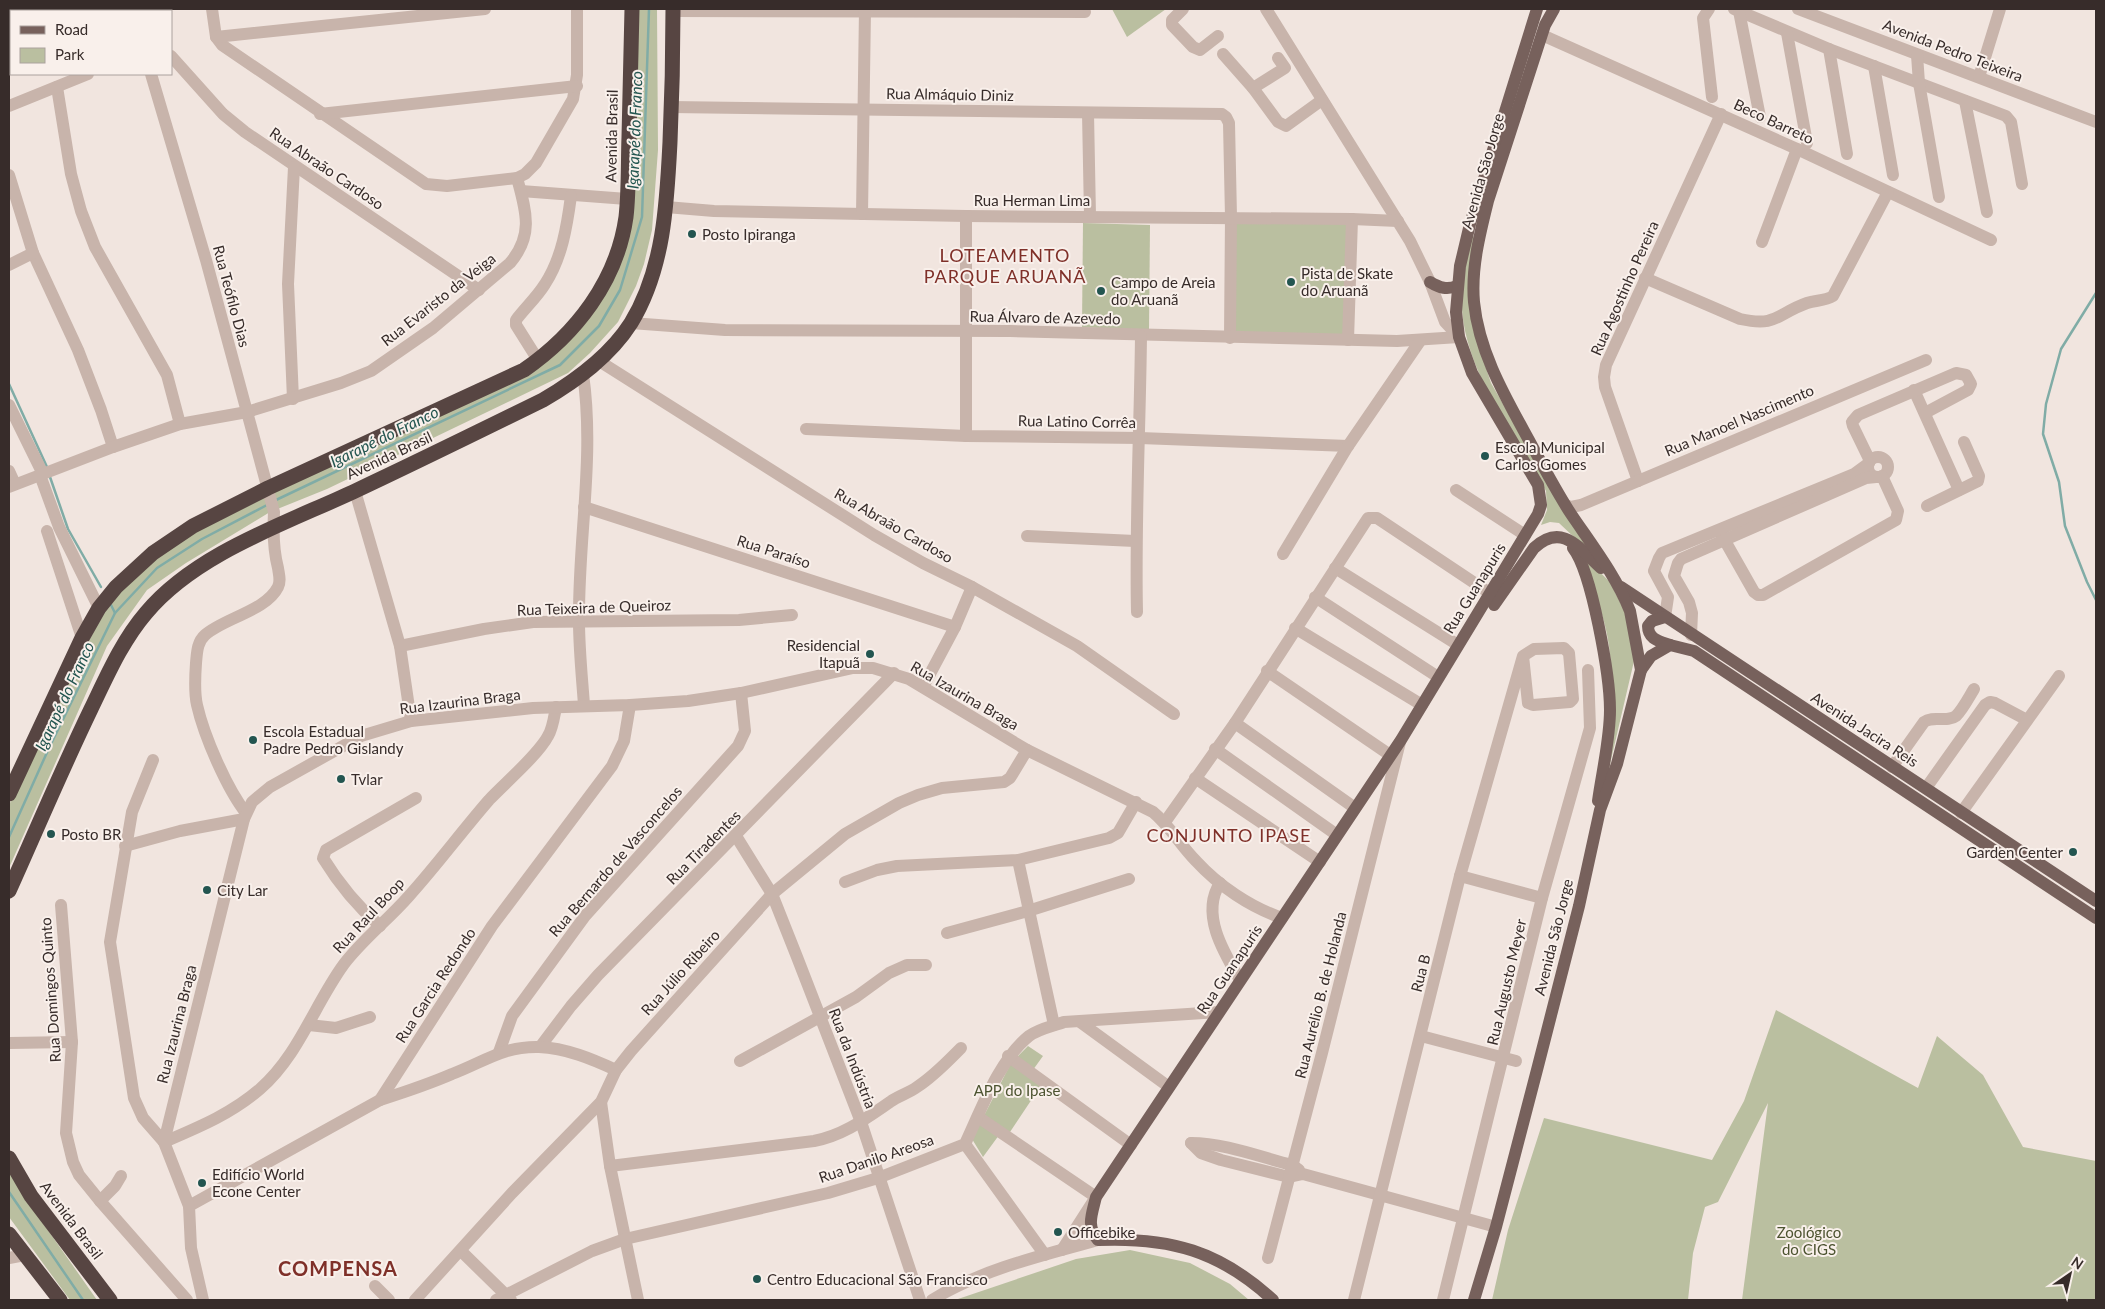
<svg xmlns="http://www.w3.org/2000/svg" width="2105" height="1309" font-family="Lato,sans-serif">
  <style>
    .green { fill: #babfa0 }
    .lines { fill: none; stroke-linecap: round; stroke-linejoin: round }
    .stream { stroke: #80aca6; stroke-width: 2.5 }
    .minor { stroke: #c8b4ab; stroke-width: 12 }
    .major { stroke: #77615c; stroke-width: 12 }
    .highway { stroke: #574542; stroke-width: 15 }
    .poi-dot { fill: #235550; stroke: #f9f0eb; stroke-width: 2 }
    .labels { text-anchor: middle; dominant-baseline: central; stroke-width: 4; stroke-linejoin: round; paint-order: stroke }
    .street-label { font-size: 15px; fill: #372c2a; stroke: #f9f0eb }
    .poi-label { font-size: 15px; fill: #372c2a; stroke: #f9f0eb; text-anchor: start }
    .park-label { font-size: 15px; fill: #4c5330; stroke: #f9f0eb }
    .water-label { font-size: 16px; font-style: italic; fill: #235550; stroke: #f9f0eb }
    .quarter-label { font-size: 18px; letter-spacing: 1px; fill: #7f3029; stroke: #f9f0eb }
    .district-label { font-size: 20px; font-weight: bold; letter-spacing: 1px; fill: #7f3029; stroke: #f9f0eb }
  </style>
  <rect width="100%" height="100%" fill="#f1e5df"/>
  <g class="green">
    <polygon points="636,9 657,9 658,150 652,230 644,264 636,286 618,322 590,353 568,373 327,489 270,512 186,563 147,590 107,646 9,868 9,805 95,625 112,596 156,552 554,352 615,268"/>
    <polygon points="1112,9 1166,9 1127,37"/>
    <polygon points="1235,221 1348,224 1344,336 1236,334"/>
    <polygon points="1083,223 1150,225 1149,331 1082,327"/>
    <path d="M1472 236 1475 237 1473 329 1491 383 1551 487 1594 556 1559 523 1550 522 1541 525 1547 510 1546 491C1513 435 1457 359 1462 293 1463 274 1468 255 1472 236Z"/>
    <path d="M1579 552 1610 582 1625 612 1634 661 1607 777C1609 734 1615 689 1609 646 1605 614 1590 582 1579 552Z"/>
    <polygon points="1776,1010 1918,1088 1937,1036 1983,1075 2023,1147 2096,1161 2096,1300 1742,1300 1768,1103 1718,1202 1705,1207 1693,1253 1688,1300 1492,1300 1508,1230 1544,1118 1712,1160 1744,1101"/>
    <polygon points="1028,1046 1043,1056 1030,1074 1042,1084 1010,1132 1002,1131 983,1157 972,1139 1011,1063"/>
    <polygon points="9,1169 26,1199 97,1300 70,1300 9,1217"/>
    <polygon points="1130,1250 1190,1263 1230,1284 1249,1300 955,1300 1076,1259"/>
  </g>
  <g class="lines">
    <g class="stream">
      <polyline points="2096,293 2061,349 2046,404 2043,434 2059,482 2065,526 2087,582 2096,600"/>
      <polyline points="9,384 47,467"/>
      <polyline points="50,477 68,529 101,587"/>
      <polyline points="276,500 560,365 599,326 620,290 642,217 649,9"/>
      <polyline points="110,603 115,613"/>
      <polyline points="9,837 49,748 115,613 157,568 202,539 267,505"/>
      <polyline points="9,1192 83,1300"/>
    </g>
    <g class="minor">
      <polyline points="127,9 128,11"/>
      <polyline points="212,9 216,37 222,45 426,184 447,186 517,178 525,174 536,163 573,99 577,75 577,9"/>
      <polyline points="1183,9 1172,20 1172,25 1193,47 1200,50 1218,36"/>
      <polyline points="1266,9 1410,241 1430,282 1445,322 1459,337"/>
      <polyline points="1709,9 1703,18 1712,97"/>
      <polyline points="1734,9 1829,49 2006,116 2011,122 2022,184"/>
      <polyline points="1798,9 2096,122"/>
      <polyline points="94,11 102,9"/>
      <polyline points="673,11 1085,12"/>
      <polyline points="1739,11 1760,117"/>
      <polyline points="1787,33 1807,143"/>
      <polyline points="1542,35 1797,149 1991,240"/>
      <polyline points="216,37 485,9"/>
      <polyline points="1829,49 1847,154"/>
      <polyline points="1223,54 1253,88 1278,122 1286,126 1322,100"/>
      <polyline points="1917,55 1919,83 1939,197"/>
      <polyline points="171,56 223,114 245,132 479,290"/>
      <polyline points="1874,66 1893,175"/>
      <path d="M151 74 206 260 274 512C273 531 273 549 278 568 279 575 281 581 278 587 266 611 224 618 205 635 197 642 197 653 196 663 195 677 194 692 197 705 204 736 227 789 246 813"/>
      <polyline points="1979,77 2000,9"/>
      <polyline points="57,87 71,174 81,211 95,247 167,375 180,424"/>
      <polyline points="1253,88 1285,68 1278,58"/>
      <polyline points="1965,101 1987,212"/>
      <polyline points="9,106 88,74"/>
      <polyline points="671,107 1222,114 1226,117 1229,123 1231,217 1230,338"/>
      <polyline points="1088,113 1090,216"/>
      <polyline points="320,114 577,86"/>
      <polyline points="9,175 33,253 78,350 101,410 113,447"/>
      <polyline points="521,191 627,199"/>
      <polyline points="666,207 714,211 966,216 1352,219 1398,221"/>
      <polyline points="862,214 865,9"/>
      <polyline points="1762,242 1797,149"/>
      <polyline points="9,265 33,253"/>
      <path d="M1645 278 1740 319C1778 327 1776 314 1807 303 1816 300 1825 301 1833 296L1888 192"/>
      <polyline points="631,323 725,330 1010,331 1397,341 1459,337"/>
      <polyline points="1348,340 1352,219"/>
      <path d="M538 360 516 325V320C525 308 537 297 545 284 562 258 567 226 571 196"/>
      <polyline points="599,361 874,535 923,563 972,587 1077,646 1174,714"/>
      <path d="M583 374C595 456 578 539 579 621 579 649 582 677 584 705"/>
      <polyline points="1914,390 1959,490"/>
      <polyline points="293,399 288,284 294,167"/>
      <polyline points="9,405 43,474"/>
      <polyline points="806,429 966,436 1140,438 1348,446"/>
      <polyline points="966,436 966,216"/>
      <circle cx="1878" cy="467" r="10"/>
      <polyline points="1870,461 1853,426 1852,422 1858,415 1956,373 1966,375 1971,384 1968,390 1925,413"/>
      <polyline points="9,471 15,484"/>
      <polyline points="40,475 59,527 99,608"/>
      <polyline points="1638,481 1605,387 1604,377 1606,365 1721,114"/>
      <path d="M9 487 113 447 180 424 247 412 341 383 371 371 433 328 510 263C534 235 526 211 517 178"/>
      <polyline points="1456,490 1525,535"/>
      <polyline points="355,491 400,646 411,721"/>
      <polyline points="1565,505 1571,507 1581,505 1926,360"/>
      <polyline points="1927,506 1978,481 1979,476 1964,442"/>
      <polyline points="584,507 955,627"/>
      <polyline points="47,531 82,638"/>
      <polyline points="1720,532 1754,592 1758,595 1763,595 1896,520 1898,511 1882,476"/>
      <polyline points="1027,536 1135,541"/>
      <polyline points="1283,554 1348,446 1420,341"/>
      <polyline points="1335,568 1458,645"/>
      <polyline points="1315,597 1438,677"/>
      <path d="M1137 612C1135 520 1140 428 1141 336"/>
      <polyline points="1665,617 1668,597 1654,571 1659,558 1662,553 1854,474 1869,463"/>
      <polyline points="1295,628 1422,705"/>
      <polyline points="1691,635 1692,613 1689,602 1674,576 1678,563 1681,559 1866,478 1876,477"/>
      <polyline points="400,646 484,629 533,622 739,620 792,615"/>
      <polyline points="1267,671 1390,755"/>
      <polyline points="923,687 955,627 972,587"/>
      <polyline points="1235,723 1355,808"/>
      <polyline points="1215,749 1337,835"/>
      <polyline points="153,760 132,812 110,942 134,1098 143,1118 164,1142"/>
      <path d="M1892 767 1924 722C1933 715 1947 723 1956 716 1963 709 1969 697 1974 689"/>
      <polyline points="1195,778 1320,862"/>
      <polyline points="1926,788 1985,705 1990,702 1995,703 2027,720"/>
      <polyline points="1961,813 2059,676"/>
      <polyline points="1165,822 1235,723 1368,518 1377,518 1491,594"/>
      <polyline points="736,836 772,894 797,957 861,1122 920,1300"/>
      <polyline points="125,846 180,831 244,819"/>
      <polyline points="1018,860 1054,1025"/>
      <polyline points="1460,876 1542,898"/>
      <polyline points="845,882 877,870 897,866 1018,860 1109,838 1118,833 1136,802"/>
      <path d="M1220 883C1200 914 1224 953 1240 980"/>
      <polyline points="61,905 72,1042 66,1133 73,1162 79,1175 100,1201 187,1300"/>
      <path d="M380 926C357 906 339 884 323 858L326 850 416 798"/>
      <polyline points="947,933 1028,911 1129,879"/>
      <polyline points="1080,1022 1169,1087"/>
      <polyline points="309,1025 336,1028 370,1017"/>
      <polyline points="1421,1036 1516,1061"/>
      <polyline points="9,1043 72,1042"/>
      <polyline points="540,1047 571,1006 598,975 894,673"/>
      <polyline points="499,1052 512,1016 585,916 738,746 745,731 741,693"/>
      <polyline points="1008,1056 1131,1145"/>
      <polyline points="740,1061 856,997 889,973 907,965 926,965"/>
      <path d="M380 1100C405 1092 429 1084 452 1074 484 1062 503 1046 539 1047 566 1048 592 1059 616 1070"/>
      <polyline points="601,1102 610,1166 638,1300"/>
      <polyline points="978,1117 1096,1197 1062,1250"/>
      <path d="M164 1142C199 1127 231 1114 260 1089 299 1055 314 1005 344 964 363 939 388 920 409 896 437 865 462 831 489 800 505 783 538 755 548 736 553 728 554 717 556 707"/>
      <polyline points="1191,1143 1201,1153 1221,1160 1289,1177 1303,1174 1489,1225"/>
      <path d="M1191 1143C1225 1143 1260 1157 1292 1165L1299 1170"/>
      <polyline points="965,1144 1045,1255"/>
      <path d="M610 1166 814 1141C844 1135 865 1119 890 1102 898 1096 909 1093 917 1087 934 1076 947 1062 961 1048"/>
      <polyline points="100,1201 115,1186 121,1176"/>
      <polyline points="189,1206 380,1100 492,926 612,766 624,741 630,705"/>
      <polyline points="461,1251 511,1300"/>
      <polyline points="9,1258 25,1255"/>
      <polyline points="1268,1258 1322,1053 1400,742"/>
      <polyline points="375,1286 389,1300"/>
      <path d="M203 1300 191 1248 189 1206 164 1142 244 819 252 802 270 787 361 736 411 721 533 708 630 705 688 701 741 693 853 668H873L909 679 1027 750 1153 812C1170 826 1180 845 1196 861 1219 886 1250 907 1282 918"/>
      <polyline points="415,1300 512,1193 601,1102 616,1070 631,1051 772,894 845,834 899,803 918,795 942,788 1004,782 1010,778 1027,750"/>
      <path d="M496 1300 592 1251 625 1239 828 1193 878 1178 965 1144C981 1110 999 1060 1029 1036 1038 1029 1053 1026 1064 1022L1219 1012"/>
      <path d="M932 1300C980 1270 1043 1255 1098 1240"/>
      <polyline points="1354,1300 1460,876 1523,656 1534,649 1564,648 1569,653 1573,699 1570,702 1533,705 1528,703 1523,656"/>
      <polyline points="1443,1300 1542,898 1590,728 1588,670"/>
    </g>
    <g class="major">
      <path d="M1430 282C1440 288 1447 290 1457 286"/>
      <path d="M1573 548C1592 572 1610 677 1610 710 1610 739 1602 772 1598 801"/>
      <polyline points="1621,587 2096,901"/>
      <path d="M1494 605 1534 548C1562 522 1579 548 1601 568"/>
      <path d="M1665 617 1652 621 1648 626C1648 639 1659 641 1670 645"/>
      <polyline points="1641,670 1651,656 1670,645 1694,651 2096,918"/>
      <path d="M1273 1300C1220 1251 1170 1237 1098 1240 1086 1226 1092 1214 1096 1197L1401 740 1538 514 1541 505 1538 485 1472 373 1459 337 1456 312 1460 266 1470 224 1537 9"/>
      <path d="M1474 1300 1496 1227 1538 1066 1579 906 1600 810 1617 764 1641 670 1630 611C1616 576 1592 545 1571 514 1556 491 1543 466 1530 442 1506 398 1479 353 1474 302 1471 268 1480 233 1488 201L1545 25 1554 9"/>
    </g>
    <g class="highway">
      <path d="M9 794 82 638 99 608 116 587 153 553 193 526 268 488 524 370C576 334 617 281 626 217 629 191 628 164 629 137 630 95 631 52 632 9"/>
      <path d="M9 891C36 831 62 769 91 709 107 676 122 641 146 613 195 554 284 524 353 492 417 462 480 431 543 400 577 380 610 356 631 323 664 269 667 203 670 142 672 98 673 53 673 9"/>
      <polyline points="9,1158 31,1196 110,1300"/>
      <polyline points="9,1234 60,1300"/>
    </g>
  </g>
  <g class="poi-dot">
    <circle cx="692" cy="234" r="5"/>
    <circle cx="1291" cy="282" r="5"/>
    <circle cx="1101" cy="291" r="5"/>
    <circle cx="1485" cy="456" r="5"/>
    <circle cx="870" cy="654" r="5"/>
    <circle cx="253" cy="740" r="5"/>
    <circle cx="341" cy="779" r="5"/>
    <circle cx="51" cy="834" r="5"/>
    <circle cx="2073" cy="852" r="5"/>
    <circle cx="207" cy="890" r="5"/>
    <circle cx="202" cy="1183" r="5"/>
    <circle cx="1058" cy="1232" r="5"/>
    <circle cx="757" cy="1279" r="5"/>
  </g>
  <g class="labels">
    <g class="street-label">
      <text transform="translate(1953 50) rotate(21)">Avenida Pedro Teixeira</text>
      <text transform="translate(950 94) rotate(1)">Rua Almáquio Diniz</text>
      <text transform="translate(1774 121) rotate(25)">Beco Barreto</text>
      <text transform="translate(611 136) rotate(-89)">Avenida Brasil</text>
      <text transform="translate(327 168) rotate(34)">Rua Abraão Cardoso</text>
      <text transform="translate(1482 171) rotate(-74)">Avenida São Jorge</text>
      <text x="1032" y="200">Rua Herman Lima</text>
      <text transform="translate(1624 288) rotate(-66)">Rua Agostinho Pereira</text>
      <text transform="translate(232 296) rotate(75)">Rua Teófilo Dias</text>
      <text transform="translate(438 299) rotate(-38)">Rua Evaristo da Veiga</text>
      <text transform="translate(1045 317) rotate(1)">Rua Álvaro de Azevedo</text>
      <text transform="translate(1739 420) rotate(-23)">Rua Manoel Nascimento</text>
      <text transform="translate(1077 421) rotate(1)">Rua Latino Corrêa</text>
      <text transform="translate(389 455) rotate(-25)">Avenida Brasil</text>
      <text transform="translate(894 525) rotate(30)">Rua Abraão Cardoso</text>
      <text transform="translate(774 551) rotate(18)">Rua Paraíso</text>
      <text transform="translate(1474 588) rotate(-58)">Rua Guanapuris</text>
      <text transform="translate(594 607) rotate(-2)">Rua Teixeira de Queiroz</text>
      <text transform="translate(965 695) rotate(30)">Rua Izaurina Braga</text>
      <text transform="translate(460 701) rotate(-7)">Rua Izaurina Braga</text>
      <text transform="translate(1865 729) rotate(33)">Avenida Jacira Reis</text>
      <text transform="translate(703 847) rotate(-45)">Rua Tiradentes</text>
      <text transform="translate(615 861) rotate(-49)">Rua Bernardo de Vasconcelos</text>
      <text transform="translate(368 915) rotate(-47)">Rua Raul Boop</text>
      <text transform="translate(1553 937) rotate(-76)">Avenida São Jorge</text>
      <text transform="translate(1229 969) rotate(-56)">Rua Guanapuris</text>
      <text transform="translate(680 972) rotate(-48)">Rua Júlio Ribeiro</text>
      <text transform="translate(1420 973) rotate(-76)">Rua B</text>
      <text transform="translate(1506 982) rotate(-77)">Rua Augusto Meyer</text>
      <text transform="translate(435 985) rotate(-57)">Rua Garcia Redondo</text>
      <text transform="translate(50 990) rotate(-94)">Rua Domingos Quinto</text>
      <text transform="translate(1320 995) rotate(-76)">Rua Aurélio B. de Holanda</text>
      <text transform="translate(176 1024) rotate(-76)">Rua Izaurina Braga</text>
      <text transform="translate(853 1058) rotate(69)">Rua da Indústria</text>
      <text transform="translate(876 1158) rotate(-19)">Rua Danilo Areosa</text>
      <text transform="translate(72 1220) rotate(53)">Avenida Brasil</text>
    </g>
    <g class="poi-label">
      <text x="702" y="234">Posto Ipiranga</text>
      <text x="1301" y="273">Pista de Skate<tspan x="1301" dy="17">do Aruanã</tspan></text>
      <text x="1111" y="282">Campo de Areia<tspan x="1111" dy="17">do Aruanã</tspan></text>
      <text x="1495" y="447">Escola Municipal<tspan x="1495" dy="17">Carlos Gomes</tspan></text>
      <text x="860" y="645" text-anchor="end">Residencial<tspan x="860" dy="17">Itapuã</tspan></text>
      <text x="263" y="731">Escola Estadual<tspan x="263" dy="17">Padre Pedro Gislandy</tspan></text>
      <text x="351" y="779">Tvlar</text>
      <text x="61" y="834">Posto BR</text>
      <text x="2063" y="852" text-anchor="end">Garden Center</text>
      <text x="217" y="890">City Lar</text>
      <text x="212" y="1174">Edifício World<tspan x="212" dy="17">Econe Center</tspan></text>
      <text x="1068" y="1232">Officebike</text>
      <text x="767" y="1279">Centro Educacional São Francisco</text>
    </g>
    <g class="park-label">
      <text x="1017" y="1090">APP do Ipase</text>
      <text x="1809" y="1232">Zoológico<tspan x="1809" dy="17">do CIGS</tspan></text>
    </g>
    <g class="water-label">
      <text transform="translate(634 130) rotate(-88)">Igarapé do Franco</text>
      <text transform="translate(384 436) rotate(-26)">Igarapé do Franco</text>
      <text transform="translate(64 696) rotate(-65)">Igarapé do Franco</text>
    </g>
    <g class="quarter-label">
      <text x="1005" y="255">LOTEAMENTO<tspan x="1005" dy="21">PARQUE ARUANÃ</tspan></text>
      <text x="1229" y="835">CONJUNTO IPASE</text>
    </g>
    <g class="district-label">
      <text x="338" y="1268">COMPENSA</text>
    </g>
  </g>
  <rect width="2105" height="1309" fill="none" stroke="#372c2a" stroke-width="20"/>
  <rect x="10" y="10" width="162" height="65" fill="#f9f0eb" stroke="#aba29e"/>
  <rect x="20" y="26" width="25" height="8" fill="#77615c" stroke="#aba29e"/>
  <text x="55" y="35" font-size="15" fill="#372c2a">Road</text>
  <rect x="20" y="48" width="25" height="15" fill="#babfa0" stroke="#aba29e"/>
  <text x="55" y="60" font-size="15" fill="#372c2a">Park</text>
  <g transform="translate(2070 1274) rotate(34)" stroke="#f9f0eb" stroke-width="4" paint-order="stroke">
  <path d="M0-4L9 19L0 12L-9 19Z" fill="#372c2a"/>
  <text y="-8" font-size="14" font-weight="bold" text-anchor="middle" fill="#372c2a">N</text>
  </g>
</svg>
